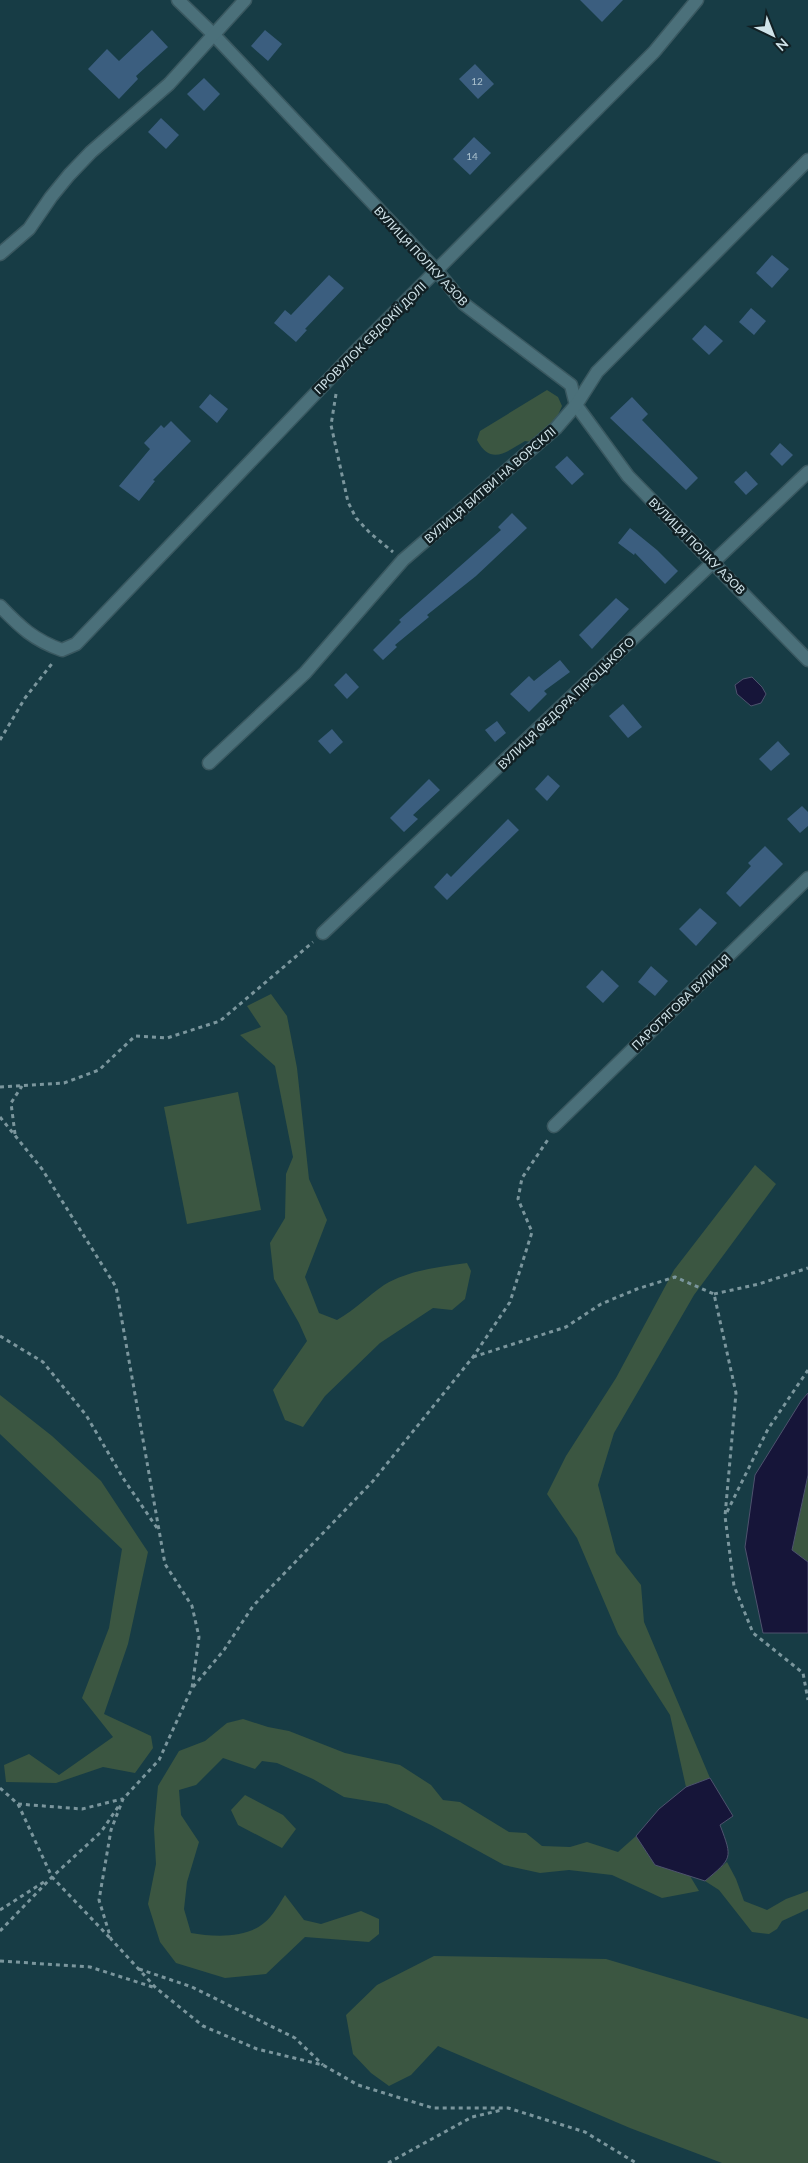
<svg xmlns="http://www.w3.org/2000/svg" width="808" height="2163" font-family="Lato,sans-serif">
  <style>
    .green { fill: #3b5641 }
    .water { fill: #161539; stroke: #4e536e }
    .building { fill: #3b5e7f }
    .lines { fill: none; stroke-linecap: round; stroke-linejoin: round }
    .minor-casing { stroke: #3a5860; stroke-width: 15 }
    .path { stroke: #7b969d; stroke-width: 3; stroke-dasharray: 4 4; stroke-linecap: butt }
    .minor { stroke: #4b707a; stroke-width: 12 }
    .labels { text-anchor: middle; dominant-baseline: central; stroke-width: 5; stroke-linejoin: round; paint-order: stroke }
    .number-label { font-size: 10px; fill: #abc2ce }
    .street-label { font-size: 12px; fill: #d0e3e9; stroke: #112024 }
  </style>
  <rect width="100%" height="100%" fill="#173c45"/>
  <g class="green">
    <path d="M547 390 558 397 562 406 555 422 532 442 525 441C506 452 491 466 477 440L480 431Z"/>
    <path d="M271 994 287 1016 297 1068 309 1179 327 1220 305 1277 319 1313 337 1320C356 1309 368 1296 384 1285 409 1270 439 1267 467 1263L471 1271 465 1299 452 1310 433 1308 380 1343 325 1396 303 1427 285 1420 273 1390 307 1341 299 1323 274 1279 270 1243 285 1218 286 1174 293 1157 275 1066 240 1035 261 1027 247 1006Z"/>
    <polygon points="238,1092 261,1210 187,1224 164,1107"/>
    <polygon points="755,1165 776,1184 694,1295 614,1433 598,1485 616,1553 641,1585 644,1622 710,1778 686,1787 670,1715 618,1634 577,1538 547,1494 566,1456 616,1378 674,1270"/>
    <polygon points="0,1395 52,1436 101,1481 148,1552 128,1644 104,1714 151,1736 153,1748 135,1773 103,1767 56,1783 6,1782 4,1765 29,1754 59,1775 113,1737 82,1698 109,1628 122,1549 0,1434"/>
    <polygon points="808,1475 808,1562 792,1550"/>
    <path d="M243 1719 268 1727 289 1731 345 1753 400 1765 431 1785 443 1800 460 1802 509 1832 526 1833 542 1846 570 1847 587 1842 618 1852 636 1836 655 1865 690 1876 699 1891 662 1898 612 1875 569 1870 540 1873 504 1865 431 1825 387 1804 344 1797 313 1779 277 1763 262 1761 255 1769 223 1758 196 1785 179 1790 181 1815 199 1842 187 1882 184 1909 191 1933C213 1937 245 1939 264 1923 273 1916 279 1904 285 1895L304 1920 321 1924 361 1911 379 1919V1934L369 1942 305 1937 266 1974 225 1978 176 1963 160 1942 148 1904 156 1864 154 1829 158 1786 179 1751 205 1741 227 1723Z"/>
    <polygon points="245,1795 283,1815 296,1829 282,1848 238,1825 231,1810"/>
    <polygon points="727,1862 736,1879 744,1901 767,1910 786,1899 808,1891 808,1909 782,1921 777,1929 769,1934 752,1932 719,1890 705,1881"/>
    <polygon points="434,1956 606,1959 808,2019 808,2163 722,2163 630,2128 438,2046 411,2075 389,2086 371,2073 353,2054 346,2015 377,1985"/>
  </g>
  <g class="water">
    <polygon points="752,677 762,687 766,694 761,703 751,706 737,694 735,685 743,679"/>
    <polygon points="808,1393 808,1475 792,1550 808,1562 808,1633 763,1633 745,1547 755,1475 801,1401"/>
    <path d="M710 1778 733 1816 720 1825C733 1859 732 1858 705 1881L655 1865 636 1836 659 1809 686 1787Z"/>
  </g>
  <g class="building">
    <polygon points="580,0 623,0 602,22"/>
    <polygon points="152,30 168,47 136,76 138,79 119,99 88,69 107,49 119,61"/>
    <polygon points="265,30 282,44 268,61 251,46"/>
    <polygon points="475,64 494,84 478,99 459,79"/>
    <polygon points="204,78 220,94 204,111 187,94"/>
    <polygon points="161,118 179,135 166,149 148,132"/>
    <polygon points="474,137 491,153 470,175 453,159"/>
    <polygon points="772,255 789,269 772,288 756,273"/>
    <polygon points="329,275 344,288 305,329 307,330 296,342 274,323 285,310 291,315"/>
    <polygon points="751,308 766,321 754,335 739,322"/>
    <polygon points="705,325 723,341 709,355 692,339"/>
    <polygon points="210,394 228,409 217,423 199,407"/>
    <polygon points="632,397 648,414 642,420 698,478 686,490 610,418"/>
    <polygon points="171,421 191,441 153,480 155,481 139,501 119,486 150,449 144,443 161,425 164,428"/>
    <polygon points="780,443 793,455 782,466 770,454"/>
    <polygon points="567,456 584,474 572,485 555,467"/>
    <polygon points="746,471 758,484 746,495 734,482"/>
    <polygon points="512,513 527,528 476,576 427,615 429,617 395,645 397,647 383,660 373,650 401,622 399,620 501,530 498,527"/>
    <polygon points="630,528 657,550 678,571 665,584 635,553 634,555 618,543"/>
    <polygon points="616,598 629,609 592,649 579,635"/>
    <polygon points="560,660 570,672 544,691 547,694 529,712 510,694 529,676 534,681"/>
    <polygon points="346,673 359,687 347,699 334,685"/>
    <polygon points="623,704 642,727 628,738 609,716"/>
    <polygon points="497,721 506,733 495,742 485,730"/>
    <polygon points="332,729 343,742 330,754 318,741"/>
    <polygon points="778,741 790,754 771,771 759,759"/>
    <polygon points="548,775 560,786 547,801 535,789"/>
    <polygon points="429,779 440,790 413,815 418,819 404,832 390,818"/>
    <polygon points="802,806 808,812 808,826 800,833 787,819"/>
    <polygon points="508,819 519,830 447,900 434,887 447,873 451,877"/>
    <polygon points="765,846 783,864 740,907 726,893 751,866 748,863"/>
    <polygon points="700,908 717,923 696,946 679,929"/>
    <polygon points="651,966 668,981 655,996 638,982"/>
    <polygon points="602,970 619,986 603,1003 586,987"/>
  </g>
  <g class="lines">
    <g class="minor-casing">
      <g id="minor">
        <polyline points="178,0 213,34 437,271 464,304 571,385 576,405 628,476 808,660"/>
        <polyline points="0,254 29,229 51,197 69,175 91,152 169,84 245,0"/>
        <path d="M0 606C20 627 34 640 62 650L76 644 355 352 654 52 697 0"/>
        <polyline points="209,763 305,673 403,560 556,428 576,405 597,372 808,160"/>
        <polyline points="323,933 808,472"/>
        <polyline points="554,1126 808,878"/>
      </g>
    </g>
    <g class="path">
      <polyline points="336,394 331,425 348,502 356,518 370,533 393,552"/>
      <polyline points="0,740 25,698 54,661"/>
      <polyline points="0,1087 64,1083 99,1070 135,1036 167,1038 220,1021 313,942"/>
      <polyline points="0,1117 42,1169 116,1287 165,1564 192,1606 199,1637 192,1688 159,1760 123,1799 111,1830 99,1900 111,1939 156,1988 203,2026 257,2049 323,2065 358,2085 433,2108 508,2108 585,2132 636,2163"/>
      <polyline points="15,1134 11,1103 22,1086"/>
      <polyline points="714,1294 759,1284 808,1268"/>
      <polyline points="0,1336 43,1362 86,1415 123,1478 157,1528"/>
      <polyline points="473,1357 566,1327 601,1304 637,1289 675,1277 714,1294 736,1393 725,1516 734,1586 753,1633 803,1673 808,1700"/>
      <polyline points="727,1512 768,1429 808,1370"/>
      <polyline points="193,1687 224,1650 253,1606 373,1481 473,1357 510,1302 532,1232 518,1199 522,1178 549,1138"/>
      <polyline points="0,1788 18,1804 82,1809 122,1799"/>
      <polyline points="18,1804 52,1877 110,1938"/>
      <polyline points="0,1910 47,1880"/>
      <polyline points="0,1931 52,1877 101,1832 120,1804"/>
      <polyline points="0,1961 90,1967 156,1988"/>
      <polyline points="139,1969 192,1987 295,2038 323,2065"/>
      <polyline points="388,2163 472,2117 502,2110"/>
    </g>
    <use href="#minor" class="minor"/>
  </g>
  <g class="labels">
    <g class="number-label">
      <text x="477" y="81">12</text>
      <text x="472" y="156">14</text>
    </g>
    <g class="street-label">
      <text transform="translate(421 256) rotate(47)">ВУЛИЦЯ ПОЛКУ АЗОВ</text>
      <text transform="translate(370 338) rotate(-45)">ПРОВУЛОК ЄВДОКІЇ ДОЛІ</text>
      <text transform="translate(490 485) rotate(-41)">ВУЛИЦЯ БИТВИ НА ВОРСКЛІ</text>
      <text transform="translate(697 546) rotate(45)">ВУЛИЦЯ ПОЛКУ АЗОВ</text>
      <text transform="translate(566 703) rotate(-44)">ВУЛИЦЯ ФЕДОРА ПІРОЦЬКОГО</text>
      <text transform="translate(681 1002) rotate(-44)">ПАРОТЯГОВА ВУЛИЦЯ</text>
    </g>
  </g>
  <g transform="translate(773 35) rotate(137)" stroke="#112024" stroke-width="4" paint-order="stroke">
  <path d="M0-4L9 19L0 12L-9 19Z" fill="#d0e3e9"/>
  <text y="-8" font-size="14" font-weight="bold" text-anchor="middle" fill="#d0e3e9">N</text>
  </g>
</svg>
